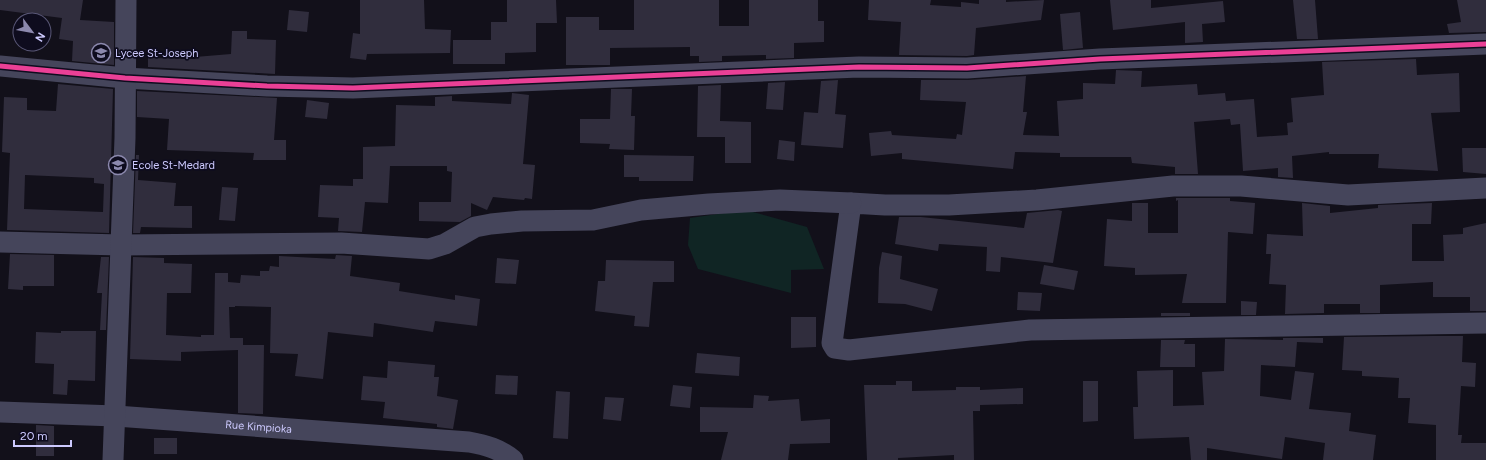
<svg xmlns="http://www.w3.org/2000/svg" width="1486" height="460" font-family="Figtree,sans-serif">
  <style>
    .green { fill: #102524 }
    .building { fill: #302d3d; fill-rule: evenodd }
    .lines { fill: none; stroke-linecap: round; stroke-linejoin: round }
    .minor { stroke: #45455b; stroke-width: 21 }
    .cycleway-casing { stroke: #0e0c1e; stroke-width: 8 }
    .cycleway { stroke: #ea4096; stroke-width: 5 }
    .labels { text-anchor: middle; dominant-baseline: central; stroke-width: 3.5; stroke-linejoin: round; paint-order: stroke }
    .poi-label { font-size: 11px; fill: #cdcafe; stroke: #0e0c1e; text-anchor: start }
    .street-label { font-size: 11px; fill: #cdcafe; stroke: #0e0c1e }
  </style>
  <rect width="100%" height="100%" fill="#12101a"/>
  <polygon class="green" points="746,210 807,227 824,269 791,270 791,293 698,269 688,245 690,218"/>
  <g class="building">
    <polygon points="0,0 83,0 80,20 114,22 114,65 72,61 73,41 59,39 62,18 0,10"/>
    <polygon points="360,0 424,0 425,29 451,30 450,53 367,54 366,60 350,58 353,33 360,34"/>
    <polygon points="507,0 556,0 557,23 536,23 536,52 505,53 505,64 453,64 453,40 491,40 491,22 507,22"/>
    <polygon points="634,0 719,0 719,26 749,26 749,0 818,0 818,21 824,21 824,42 794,43 794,58 766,59 766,55 722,56 722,61 699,62 699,56 690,56 690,47 610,48 610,65 566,65 566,17 599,17 599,30 634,30"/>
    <polygon points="869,0 931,0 930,5 961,7 961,2 979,4 979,0 1006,0 1006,2 1044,0 1041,20 976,28 974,55 967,56 899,55 901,22 868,20"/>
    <polygon points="1110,0 1151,0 1151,8 1223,1 1225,22 1202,24 1203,42 1185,43 1185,22 1113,30"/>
    <polygon points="1293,0 1315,0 1318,39 1297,39"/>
    <polygon points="1457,0 1486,0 1486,32 1449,33 1447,24 1461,22"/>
    <polygon points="289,10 309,12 307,32 287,30"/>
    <polygon points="1080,12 1083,48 1063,50 1060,14"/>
    <polygon points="232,31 247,31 247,39 276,40 275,74 148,67 148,58 196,59 195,57 231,54"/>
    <polygon points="1416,59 1417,75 1459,73 1460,112 1431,113 1438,171 1378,168 1379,154 1329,154 1329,152 1292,156 1293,178 1278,177 1278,168 1243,171 1240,124 1231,125 1230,119 1194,122 1198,174 1175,174 1175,167 1132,163 1131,157 1060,157 1060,153 1015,152 1013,169 902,159 902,153 871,156 869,133 891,131 892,135 956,139 957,134 962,135 966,102 920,100 921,80 968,80 1026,76 1023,112 1027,112 1023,135 1059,136 1057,101 1083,99 1083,83 1115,84 1116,70 1142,71 1141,87 1197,84 1198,95 1225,93 1226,101 1254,99 1257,137 1288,135 1287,123 1293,122 1291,98 1324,95 1322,62"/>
    <polygon points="838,80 835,114 846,115 843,148 801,145 804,112 818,113 821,81"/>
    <polygon points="785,82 783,110 766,109 768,83"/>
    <path d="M58 84 113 89 109 233 7 230 10 153 2 152 4 97 27 98V110L56 111ZM25 175 94 178V183L104 184 103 212 24 209Z"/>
    <polygon points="721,85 720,121 751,122 751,163 725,163 725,137 697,137 698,86"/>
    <polygon points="611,89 632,89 631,116 635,116 634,150 609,149 610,144 580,143 580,119 610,119"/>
    <polygon points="137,91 277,98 274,140 286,140 286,160 253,160 254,153 167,150 169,119 137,117"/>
    <polygon points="512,93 529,95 523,164 535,165 532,199 525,198 524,200 493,197 487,210 471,203 471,216 460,222 419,221 419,202 451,202 452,172 447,171 447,166 390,166 388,203 365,202 362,232 338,231 339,218 318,217 320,185 353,186 353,179 363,179 363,147 395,146 396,105 435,106 435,97 452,96 452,101 511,104"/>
    <polygon points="307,100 329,103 327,119 305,117"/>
    <polygon points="779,140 795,142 794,161 777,159"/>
    <polygon points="1462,148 1486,148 1486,174 1463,172"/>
    <polygon points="136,155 139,155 138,180 176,183 174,206 192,206 192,228 141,227 140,233 133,233"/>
    <polygon points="624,155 694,156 693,181 639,181 639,177 624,177"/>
    <polygon points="222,187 238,188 235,221 219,220"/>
    <polygon points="1176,198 1230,198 1230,201 1255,203 1253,234 1228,232 1226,303 1182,303 1187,274 1135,275 1135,268 1104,266 1107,219 1132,221 1132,203 1148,203 1148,233 1178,233 1178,200 1176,201"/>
    <polygon points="1302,203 1330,206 1330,213 1378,208 1378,205 1432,203 1431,224 1412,224 1412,261 1444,261 1443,235 1463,234 1463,228 1486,223 1486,311 1470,311 1470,297 1433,297 1433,282 1380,285 1380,313 1360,313 1360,304 1324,304 1324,313 1285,314 1286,285 1269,284 1271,254 1266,254 1267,234 1303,236"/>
    <polygon points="1058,210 1062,211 1053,263 1001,257 1000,272 986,271 987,247 939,244 938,251 895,244 899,217 921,217 1024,228 1027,213"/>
    <polygon points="882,252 902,256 900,279 938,289 932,311 905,304 878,303 879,268"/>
    <polygon points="10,254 54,255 54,286 23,286 23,290 8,289"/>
    <polygon points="336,255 352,256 350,276 400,283 399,291 455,300 455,295 480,299 477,326 435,321 433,332 374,323 373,337 328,332 323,379 295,376 298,354 270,353 271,307 235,306 235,307 229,307 230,338 243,338 243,345 264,345 263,414 238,413 238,350 181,352 181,361 130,359 133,257 164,258 164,263 192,264 191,293 167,293 166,335 201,337 201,335 214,335 215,273 228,273 228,282 240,283 241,275 260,276 260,271 269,271 270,266 279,267 279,256 335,259"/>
    <polygon points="101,257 109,257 106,330 100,330 102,293 97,293"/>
    <polygon points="497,258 519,260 516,284 495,283"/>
    <polygon points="606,260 674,261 674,282 653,282 649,327 634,326 635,316 595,311 598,281 605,281"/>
    <polygon points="1044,265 1078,271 1074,290 1040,284"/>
    <polygon points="1018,292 1042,293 1040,311 1017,310"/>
    <polygon points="1241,301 1257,302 1256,315 1241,315"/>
    <rect x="1161" y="313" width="29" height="3"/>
    <polygon points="791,317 816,317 816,347 791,348"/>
    <polygon points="61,331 96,331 95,381 68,380 67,395 53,394 54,364 35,363 36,332 61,333"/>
    <polygon points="1432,336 1463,336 1462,362 1476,363 1475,387 1461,386 1458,435 1462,435 1461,443 1486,443 1486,460 1436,460 1436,425 1408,423 1410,398 1398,398 1399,378 1362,376 1362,371 1342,370 1344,337"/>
    <polygon points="1283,338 1323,338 1323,343 1297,342 1295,367 1261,365 1260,396 1291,400 1295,371 1314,373 1309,409 1351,413 1349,431 1376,435 1373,460 1323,460 1325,443 1285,437 1282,459 1207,448 1207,460 1191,460 1189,437 1134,439 1133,407 1138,407 1137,371 1173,370 1173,406 1204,405 1202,372 1224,371 1225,339 1283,340"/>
    <polygon points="1161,340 1185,340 1184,344 1195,344 1195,367 1160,367"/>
    <polygon points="697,353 740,357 739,376 695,373"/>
    <polygon points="388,361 435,365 434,377 439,377 437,396 458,400 453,429 437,427 437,424 383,418 385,402 361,400 363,376 387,378"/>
    <polygon points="496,375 518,376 517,395 495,394"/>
    <polygon points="896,381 912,381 912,391 956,390 956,387 980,387 980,390 1023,388 1023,404 980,405 980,411 973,411 974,460 954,460 954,455 898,458 898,460 867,460 864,385 896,385"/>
    <polygon points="1083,381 1098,381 1098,421 1083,422"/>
    <polygon points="673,385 692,387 690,408 670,406"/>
    <polygon points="556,391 570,392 568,439 553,438"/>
    <polygon points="754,395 769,396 768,401 799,399 801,421 830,419 830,443 790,444 788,460 721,460 728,432 700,432 700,407 753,408"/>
    <polygon points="605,397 624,398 621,421 603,419"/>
    <polygon points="36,425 54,426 54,456 36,456"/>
    <rect x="154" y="438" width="23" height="16"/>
  </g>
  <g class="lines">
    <g class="minor">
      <polyline points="0,66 125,78 267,86 353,88 859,67 967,68 1100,59 1486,44"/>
      <polyline points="1486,188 1348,195 1241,186 1173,186 1037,200 949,205 885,205 851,203 832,343 835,348 849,350 1030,330 1486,323"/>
      <polyline points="0,242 121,245 341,243 429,249 445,244 475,227 491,224 522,221 593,220 641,210 709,204 780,200 851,203"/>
      <path id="s1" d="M0 412 116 416 469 442C486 445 500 449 513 460"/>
      <polyline points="113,460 125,138 126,0"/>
    </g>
    <g class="cycleway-casing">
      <polyline id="cycleway" points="0,66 125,78 267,86 353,88 859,67 967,68 1100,59 1486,44"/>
    </g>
    <use href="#cycleway" class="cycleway"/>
  </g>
  <defs>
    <g id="school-ring" transform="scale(1)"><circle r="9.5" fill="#0e0c1e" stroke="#8c89ae" stroke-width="1.5"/><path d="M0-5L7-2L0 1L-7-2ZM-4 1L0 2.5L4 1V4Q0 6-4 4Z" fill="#8c89ae"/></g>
  </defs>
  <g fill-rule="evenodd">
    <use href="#school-ring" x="101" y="53"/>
    <use href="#school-ring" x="118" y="165"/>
  </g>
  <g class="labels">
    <g class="poi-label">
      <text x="115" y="53">Lycee St-Joseph</text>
      <text x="132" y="165">Ecole St-Medard</text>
    </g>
    <g class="street-label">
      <text stroke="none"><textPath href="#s1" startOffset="259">Rue Kimpioka</textPath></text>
    </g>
  </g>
  <g transform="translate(32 32) rotate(122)"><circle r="19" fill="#0e0c1e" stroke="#5a5878"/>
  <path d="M0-3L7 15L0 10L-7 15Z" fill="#8c89ae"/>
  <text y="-6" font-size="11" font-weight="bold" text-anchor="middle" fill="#cdcafe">N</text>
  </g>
  <path d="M14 440v6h57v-6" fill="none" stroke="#cdcafe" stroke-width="2"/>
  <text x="20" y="440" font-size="12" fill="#cdcafe" stroke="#0e0c1e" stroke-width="3" paint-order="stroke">20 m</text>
</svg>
